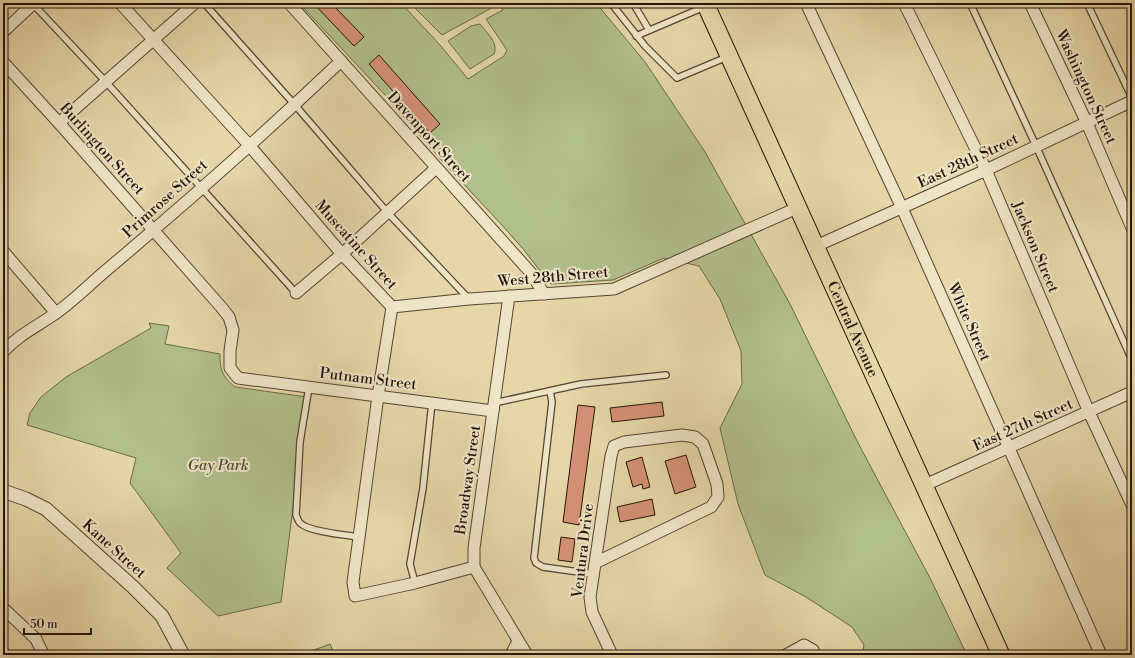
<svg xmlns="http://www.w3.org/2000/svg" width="1135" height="658" font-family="'Libre Bodoni',serif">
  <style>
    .green { fill: #b1bf8b; stroke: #6b6a4b }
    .building { fill: #d59177; stroke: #25140b }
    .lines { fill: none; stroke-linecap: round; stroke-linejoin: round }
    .service-casing { stroke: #554532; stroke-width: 8 }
    .minor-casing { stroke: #554532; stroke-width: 13 }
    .tertiary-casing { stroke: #554532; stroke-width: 15 }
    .primary-casing { stroke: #25140b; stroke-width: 19 }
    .service { stroke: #eee5c6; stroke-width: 5.5 }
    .minor { stroke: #eee5c6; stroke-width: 11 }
    .tertiary { stroke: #eee5c6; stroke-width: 13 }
    .primary { stroke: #e5d7a8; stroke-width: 17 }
    .labels { text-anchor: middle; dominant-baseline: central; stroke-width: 4; stroke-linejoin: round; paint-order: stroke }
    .street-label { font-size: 15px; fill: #25140b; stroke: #eee5c6 }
    .park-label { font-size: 15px; font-style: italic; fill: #4f4731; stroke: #eee5c6 }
  </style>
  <rect width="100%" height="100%" fill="#e5d7a8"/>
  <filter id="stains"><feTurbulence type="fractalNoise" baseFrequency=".005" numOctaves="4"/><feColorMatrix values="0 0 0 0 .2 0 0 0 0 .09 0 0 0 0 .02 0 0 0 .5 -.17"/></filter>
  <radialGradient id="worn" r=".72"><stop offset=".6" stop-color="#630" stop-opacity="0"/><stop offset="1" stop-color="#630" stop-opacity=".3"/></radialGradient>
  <g class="green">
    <polygon points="299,3 401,3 440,45 468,79 504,56 507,50 486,19 503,10 499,4 442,35 410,3 596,3 645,62 705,152 790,304 857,441 930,578 967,655 862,655 864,645 852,627 806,597 765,575 738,504 720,428 742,384 741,351 720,299 699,266 664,258 613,280 551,284 546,279 524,250 501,224 443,162 387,97"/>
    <path d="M480 24C486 32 499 43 494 54L470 69 448 41 471 26Z"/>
    <path d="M149 323 169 326 165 344 220 354C220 370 222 376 235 387L307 397 281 602 218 616 167 568 181 553 130 483 136 458 27 425 30 413 41 397 66 377 151 328Z"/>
    <polygon points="330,644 335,655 301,655"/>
  </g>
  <g class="building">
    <polygon points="313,3 331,3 364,37 354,46"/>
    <polygon points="379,55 440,124 430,133 369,64"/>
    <polygon points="662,402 664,416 612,422 610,408"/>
    <polygon points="578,405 595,407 579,525 563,522"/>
    <polygon points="686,455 696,487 675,494 665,461"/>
    <polygon points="642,457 650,487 643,489 642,484 633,487 626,462"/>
    <polygon points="652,499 655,515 620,522 617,507"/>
    <polygon points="561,537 575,539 572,562 558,560"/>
  </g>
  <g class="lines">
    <g class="service-casing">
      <g id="service">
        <polyline points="204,3 295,105 388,213 469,299"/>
        <polyline points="611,3 645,46 677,78 727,57"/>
        <polyline points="633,3 649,30"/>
        <polyline points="970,3 1036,146 1132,360"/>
        <polyline points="1087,3 1132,98"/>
        <polyline points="33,4 106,82 296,293"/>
        <polyline points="636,36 704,7"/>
        <path d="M309 387 300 442 296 515C297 517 298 521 300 523 309 532 346 535 359 537"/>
        <polyline points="550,391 552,402 534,558 536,563 543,567 593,574"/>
        <polyline points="494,403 581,384 666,375"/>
        <polyline points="415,583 410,564 423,488 432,402"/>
      </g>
    </g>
    <g class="minor-casing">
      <g id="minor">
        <polyline points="120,3 249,145 342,254 392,307 378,396 353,582 355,596 415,583 474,567"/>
        <polyline points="289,3 531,273 544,294"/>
        <polyline points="806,3 902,208 1101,655"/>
        <polyline points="904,3 986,170 1089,412 1132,505"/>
        <polyline points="1030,3 1087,123 1132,228"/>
        <polyline points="3,32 34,3"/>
        <polyline points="3,62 59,123 222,308 229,317 233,330 230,351 230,368 238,378 493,411"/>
        <polyline points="59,123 195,3"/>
        <polyline points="816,246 986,170 1132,101"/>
        <polyline points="3,251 56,313"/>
        <polyline points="296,293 342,254 436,168"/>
        <polyline points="509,296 474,548 474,567 527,655"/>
        <polyline points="392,307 469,299 614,289 797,208"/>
        <path d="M3 352C18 335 38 326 56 313 73 301 88 286 103 273 184 205 264 134 341 61"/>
        <polyline points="925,485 1132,392"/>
        <polyline points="595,563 711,507 718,497 717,484 703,444 695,437 682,435 624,442 614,446 611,456 590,597 592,612 612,655"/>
        <polyline points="3,608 36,639 43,654"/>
        <polyline points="511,655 518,641"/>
        <polyline points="786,655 804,645 813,650"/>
      </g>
    </g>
    <g class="tertiary-casing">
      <polyline id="tertiary" points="3,491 26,499 46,509 133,587 162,616 183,655"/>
    </g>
    <g class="primary-casing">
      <g id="primary">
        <path id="s1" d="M705 3 1001 655"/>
      </g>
    </g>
    <use href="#service" class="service"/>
    <use href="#minor" class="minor"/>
    <use href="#tertiary" class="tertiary"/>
    <use href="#primary" class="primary"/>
  </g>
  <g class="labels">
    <g class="street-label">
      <text transform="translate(1086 87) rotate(65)">Washington Street</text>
      <text transform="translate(429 137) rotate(48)">Davenport Street</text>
      <text transform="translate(102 149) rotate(48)">Burlington Street</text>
      <text transform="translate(968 161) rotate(-25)">East 28th Street</text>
      <text transform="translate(165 199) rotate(-42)">Primrose Street</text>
      <text transform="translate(356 245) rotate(48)">Muscatine Street</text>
      <text transform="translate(1035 247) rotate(67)">Jackson Street</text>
      <text transform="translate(553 277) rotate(-5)">West 28th Street</text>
      <text transform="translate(969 322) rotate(66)">White Street</text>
      <text stroke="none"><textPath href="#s1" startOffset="358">Central Avenue</textPath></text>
      <text transform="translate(368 379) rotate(7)">Putnam Street</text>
      <text transform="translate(1023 425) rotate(-24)">East 27th Street</text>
      <text transform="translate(468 480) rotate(-82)">Broadway Street</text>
      <text transform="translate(114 549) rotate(42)">Kane Street</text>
      <text transform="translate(583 551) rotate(-83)">Ventura Drive</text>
    </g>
    <g class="park-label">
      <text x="218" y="465">Gay Park</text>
    </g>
  </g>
  <rect width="1135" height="658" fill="none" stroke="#e5d7a8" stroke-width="16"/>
  <rect x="4" y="4" width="1127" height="650" fill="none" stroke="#25140b" stroke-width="2"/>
  <rect x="8" y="8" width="1119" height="642" fill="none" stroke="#25140b"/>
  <path d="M24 628v6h67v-6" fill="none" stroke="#25140b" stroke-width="2"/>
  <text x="30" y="628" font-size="12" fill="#25140b" stroke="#eee5c6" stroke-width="3" paint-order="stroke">50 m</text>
  <rect width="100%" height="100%" filter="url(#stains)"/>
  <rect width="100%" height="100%" fill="url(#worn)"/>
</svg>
